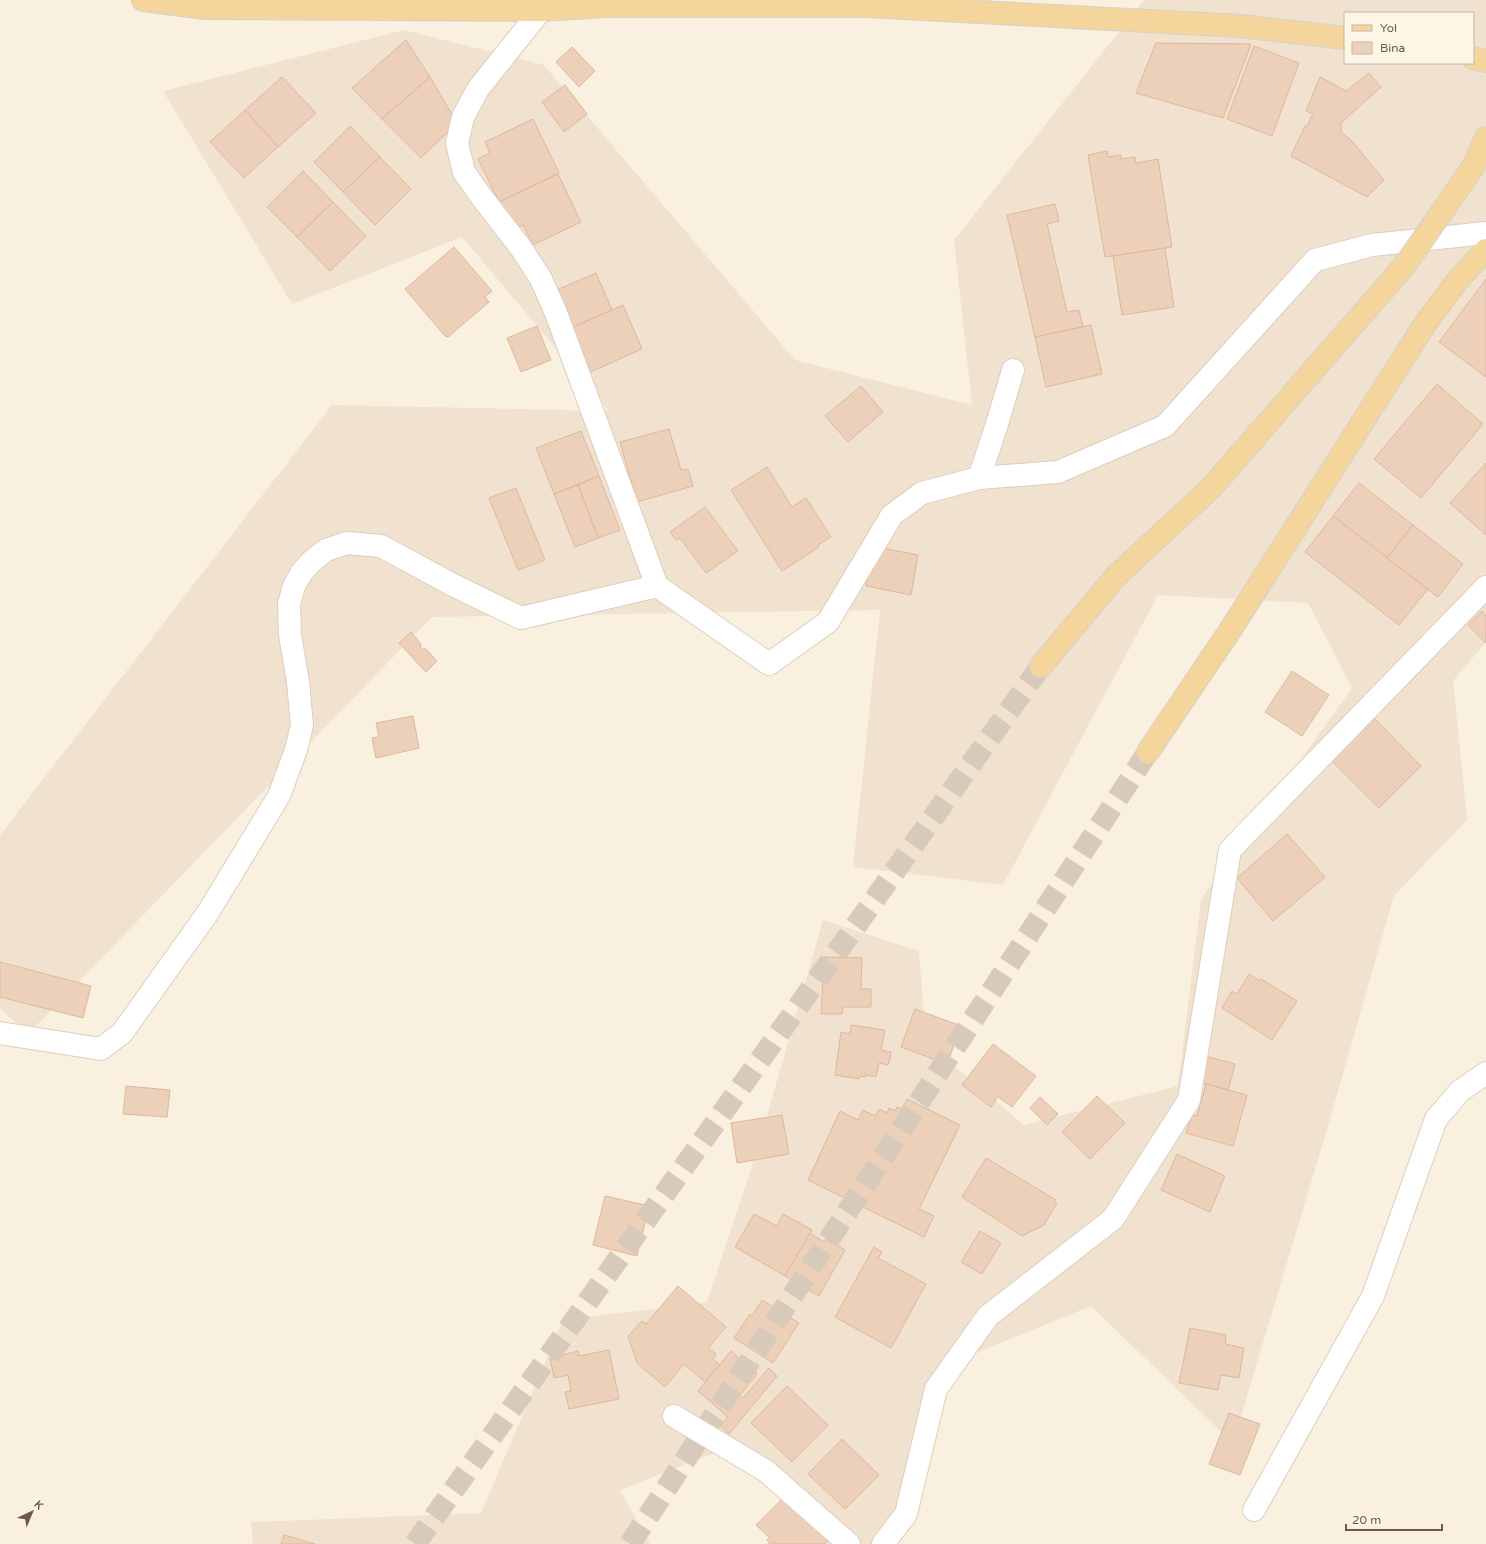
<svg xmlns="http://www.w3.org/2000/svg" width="1486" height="1544" font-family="'Varela Round',sans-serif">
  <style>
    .residential { fill: #f1e2cf; fill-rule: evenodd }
    .building { fill: #edd0ba; stroke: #deb79c }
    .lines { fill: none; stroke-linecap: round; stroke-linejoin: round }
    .primary-tunnel { stroke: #d7caba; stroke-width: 22; stroke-dasharray: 22 11; stroke-linecap: butt }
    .street-casing { stroke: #ddcdbd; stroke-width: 24 }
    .primary-casing { stroke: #d6d0cc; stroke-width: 24 }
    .street { stroke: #fff; stroke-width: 22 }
    .primary { stroke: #f4d69d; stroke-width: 22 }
    .primary-bridge-casing { stroke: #d6d0cc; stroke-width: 24; stroke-linecap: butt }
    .primary-bridge { stroke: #f4d69d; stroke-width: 22 }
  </style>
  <rect width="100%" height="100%" fill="#faf0e0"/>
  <path class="residential" d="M1144 0H1486V642L1453 681 1467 820 1394 896 1328 1126 1233 1443 1091 1306 954 1362 884 1544H853L720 1451 620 1490 650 1544H253L251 1522 481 1513 563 1320 707 1302 757 1151 823 920 919 951 926 1042 1024 1125 1178 1086 1201 899 1352 688 1308 603 1158 595 1003 885 853 867 880 610 432 617 28 1034 0 1009V835L332 405 609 411 462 237 292 304 163 91 404 30 544 65 795 360 972 405 954 240ZM1345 13H1473V63H1345Z"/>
  <g class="building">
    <polygon points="406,40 430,77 382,119 352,88"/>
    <polygon points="1156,43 1251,44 1223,118 1136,93"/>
    <polygon points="1254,46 1299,63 1272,136 1227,119"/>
    <polygon points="572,47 595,71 579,87 556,62"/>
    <polygon points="1369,73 1381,87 1341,123 1341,132 1351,140 1384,180 1367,197 1291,156 1305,126 1307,126 1313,114 1306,111 1320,77 1346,91"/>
    <polygon points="282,77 316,113 278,147 245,110"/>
    <polygon points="430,77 457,123 421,158 382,119"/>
    <polygon points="565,85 587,114 564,132 542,102"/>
    <polygon points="245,110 278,147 244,178 210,142"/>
    <polygon points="533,119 559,173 499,202 478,159 490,153 485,142"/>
    <polygon points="350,126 380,157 343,192 314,162"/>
    <polygon points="1107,151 1108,157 1121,155 1121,159 1135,157 1136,163 1158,159 1172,247 1105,257 1088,155"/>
    <polygon points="380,157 411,189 375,225 343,192"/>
    <polygon points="303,171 333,202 297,237 267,207"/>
    <polygon points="558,174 581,222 533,245 523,225 513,230 499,202"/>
    <polygon points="333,202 366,236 330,271 297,237"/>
    <polygon points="1055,204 1059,221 1047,224 1067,312 1079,310 1083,327 1035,337 1007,215"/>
    <polygon points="454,247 492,291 485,297 489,302 448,337 445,336 405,289"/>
    <polygon points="1165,248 1174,307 1122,315 1113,256"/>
    <polygon points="596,273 612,310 569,329 552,292"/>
    <polygon points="1486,279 1486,377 1439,342"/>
    <polygon points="623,305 642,349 588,373 569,329"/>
    <polygon points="1091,325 1102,374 1046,387 1035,337"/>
    <polygon points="537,326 551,360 521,372 507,338"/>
    <polygon points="1437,384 1483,424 1421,498 1374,459"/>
    <polygon points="861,386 883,412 848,442 825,416"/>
    <polygon points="669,429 681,470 688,469 693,486 637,502 620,442"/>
    <polygon points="581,431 599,476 554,494 536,448"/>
    <polygon points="1486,463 1486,535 1450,503"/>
    <polygon points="767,467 792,507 806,498 831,537 818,545 819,547 782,571 731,490"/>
    <polygon points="599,476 620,530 598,538 578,485"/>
    <polygon points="1359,483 1413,525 1387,558 1333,516"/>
    <polygon points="578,485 598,538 575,547 554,494"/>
    <polygon points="516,488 545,560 518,570 489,498"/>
    <polygon points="705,507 738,551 706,573 680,538 676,540 670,532"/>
    <polygon points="1333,516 1428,589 1399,625 1305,552"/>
    <polygon points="1413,525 1463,564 1438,597 1387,558"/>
    <polygon points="882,548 918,555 911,595 866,586 872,553 881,555"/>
    <polygon points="1482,611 1486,616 1486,643 1468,625"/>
    <polygon points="411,632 421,644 420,646 422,649 426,649 437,661 426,672 399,643"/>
    <polygon points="1292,671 1329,695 1302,736 1265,712"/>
    <polygon points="413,716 419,748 376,758 372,738 379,737 376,723"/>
    <polygon points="1373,717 1421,766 1379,808 1330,759"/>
    <polygon points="1287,834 1325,877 1273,921 1237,878"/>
    <polygon points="824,957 862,958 861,989 871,989 871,1007 843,1007 842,1014 821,1014"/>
    <polygon points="0,962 91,986 83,1018 0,997"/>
    <polygon points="1249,974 1260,981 1261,979 1297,1001 1272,1040 1222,1008 1232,991 1237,994"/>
    <polygon points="915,1009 961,1026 947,1064 901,1047"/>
    <polygon points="851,1025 885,1030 881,1050 891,1052 890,1059 888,1065 879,1063 876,1077 866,1075 866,1077 860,1076 859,1079 835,1075 841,1032 850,1034"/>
    <polygon points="993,1044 1036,1076 1012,1107 998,1097 991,1107 962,1085"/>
    <polygon points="1205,1056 1235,1064 1228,1090 1198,1082"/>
    <polygon points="1206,1084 1247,1095 1233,1146 1186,1133 1192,1115 1197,1116"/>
    <polygon points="126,1086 170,1090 167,1117 123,1114"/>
    <polygon points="1097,1096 1125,1123 1090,1159 1062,1132"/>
    <polygon points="1040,1097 1058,1114 1047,1125 1030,1108"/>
    <polygon points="907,1099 960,1125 919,1209 934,1216 924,1237 808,1180 840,1111 858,1120 863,1110 875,1116 879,1109 887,1113 889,1108 895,1111 897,1107 902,1109"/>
    <polygon points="782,1115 789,1154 737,1163 731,1123"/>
    <polygon points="1177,1154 1225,1176 1210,1212 1161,1190"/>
    <polygon points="986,1158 1056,1200 1055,1202 1057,1203 1044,1225 1022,1236 962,1197"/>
    <polygon points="605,1196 649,1206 637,1256 593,1245"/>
    <polygon points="754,1214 777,1226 783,1214 812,1230 785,1276 735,1247"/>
    <polygon points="980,1231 1001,1243 982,1274 961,1262"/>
    <polygon points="810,1233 824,1242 826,1239 845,1250 819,1296 785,1276"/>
    <polygon points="874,1247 882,1252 878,1258 926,1284 891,1348 835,1317"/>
    <polygon points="678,1286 726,1327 708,1348 716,1354 713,1359 720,1365 705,1382 684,1364 665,1387 637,1363 628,1336 642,1321 646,1324"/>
    <polygon points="762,1300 799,1323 773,1363 734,1338 750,1314 752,1316"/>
    <polygon points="1190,1328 1226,1335 1225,1344 1244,1348 1239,1378 1221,1375 1218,1390 1179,1383"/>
    <polygon points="609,1350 619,1399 569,1409 565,1392 571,1391 568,1375 554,1378 550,1358 578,1351 579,1356"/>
    <polygon points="731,1351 757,1374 740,1395 743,1398 769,1368 777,1376 729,1434 720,1426 728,1417 698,1391"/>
    <polygon points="787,1386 828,1425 792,1462 751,1423"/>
    <polygon points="1229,1413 1260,1424 1240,1475 1209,1464"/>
    <polygon points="842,1439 879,1475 845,1509 808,1474"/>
    <polygon points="785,1496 831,1539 825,1544 770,1544 767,1540 770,1538 756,1525"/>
    <polygon points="284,1535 315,1544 281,1544"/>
  </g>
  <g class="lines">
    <g class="primary-tunnel">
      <polyline points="415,1544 1041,666"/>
      <polyline points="630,1544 1148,752"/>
    </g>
    <g class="street-casing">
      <g id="street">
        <polyline points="541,10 478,89 463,117 457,143 464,172 480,195 521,248 541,279 556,313 657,586 769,664 828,622 892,515 922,493 979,478 997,424 1013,370"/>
        <polyline points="979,478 1058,472 1165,426 1315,260 1372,245 1486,233"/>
        <polyline points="0,1033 101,1049 122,1033 207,914 279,796 296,750 302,725 298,682 290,635 289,604 294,586 302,572 312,561 326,550 347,543 381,546 453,585 521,618 657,586"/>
        <polyline points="674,1416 766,1471 849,1544"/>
        <polyline points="1254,1510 1373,1296 1436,1119 1460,1091 1486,1073"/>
        <polyline points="883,1544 906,1514 936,1389 988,1316 1113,1219 1189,1100 1230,850 1486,587"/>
      </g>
    </g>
    <g class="primary-casing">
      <g id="primary">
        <polyline points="143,0 206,8 541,10 605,6 867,6 1241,26 1345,38"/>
        <polyline points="1473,58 1486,61"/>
        <polyline points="1473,167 1486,138"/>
        <polyline points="1041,666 1117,575 1210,489 1405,265"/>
        <polyline points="1148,752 1231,629 1425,324 1458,280 1486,250"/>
      </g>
    </g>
    <use href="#street" class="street"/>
    <use href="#primary" class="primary"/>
    <g class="primary-bridge-casing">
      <polyline id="primary-bridge" points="1405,265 1473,167"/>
    </g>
    <use href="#primary-bridge" class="primary-bridge"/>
  </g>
  <rect x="1344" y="12" width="130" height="52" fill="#fdf5e6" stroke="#c4b6a8"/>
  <rect x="1352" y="25" width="20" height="6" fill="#f4d69d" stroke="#c4b6a8"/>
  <text x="1380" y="32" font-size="12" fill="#6e584a">Yol</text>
  <rect x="1352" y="42" width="20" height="12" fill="#edd0ba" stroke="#c4b6a8"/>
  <text x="1380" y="52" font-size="12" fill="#6e584a">Bina</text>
  <g transform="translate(32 1512) rotate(44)" stroke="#fdf5e6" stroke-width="3" paint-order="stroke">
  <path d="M0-3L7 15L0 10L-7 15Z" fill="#6e584a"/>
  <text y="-6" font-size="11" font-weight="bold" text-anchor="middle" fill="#6e584a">K</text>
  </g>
  <path d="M1346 1524v6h96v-6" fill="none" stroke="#6e584a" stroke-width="2"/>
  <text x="1352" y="1524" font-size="12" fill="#6e584a" stroke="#fdf5e6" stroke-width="3" paint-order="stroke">20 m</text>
</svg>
